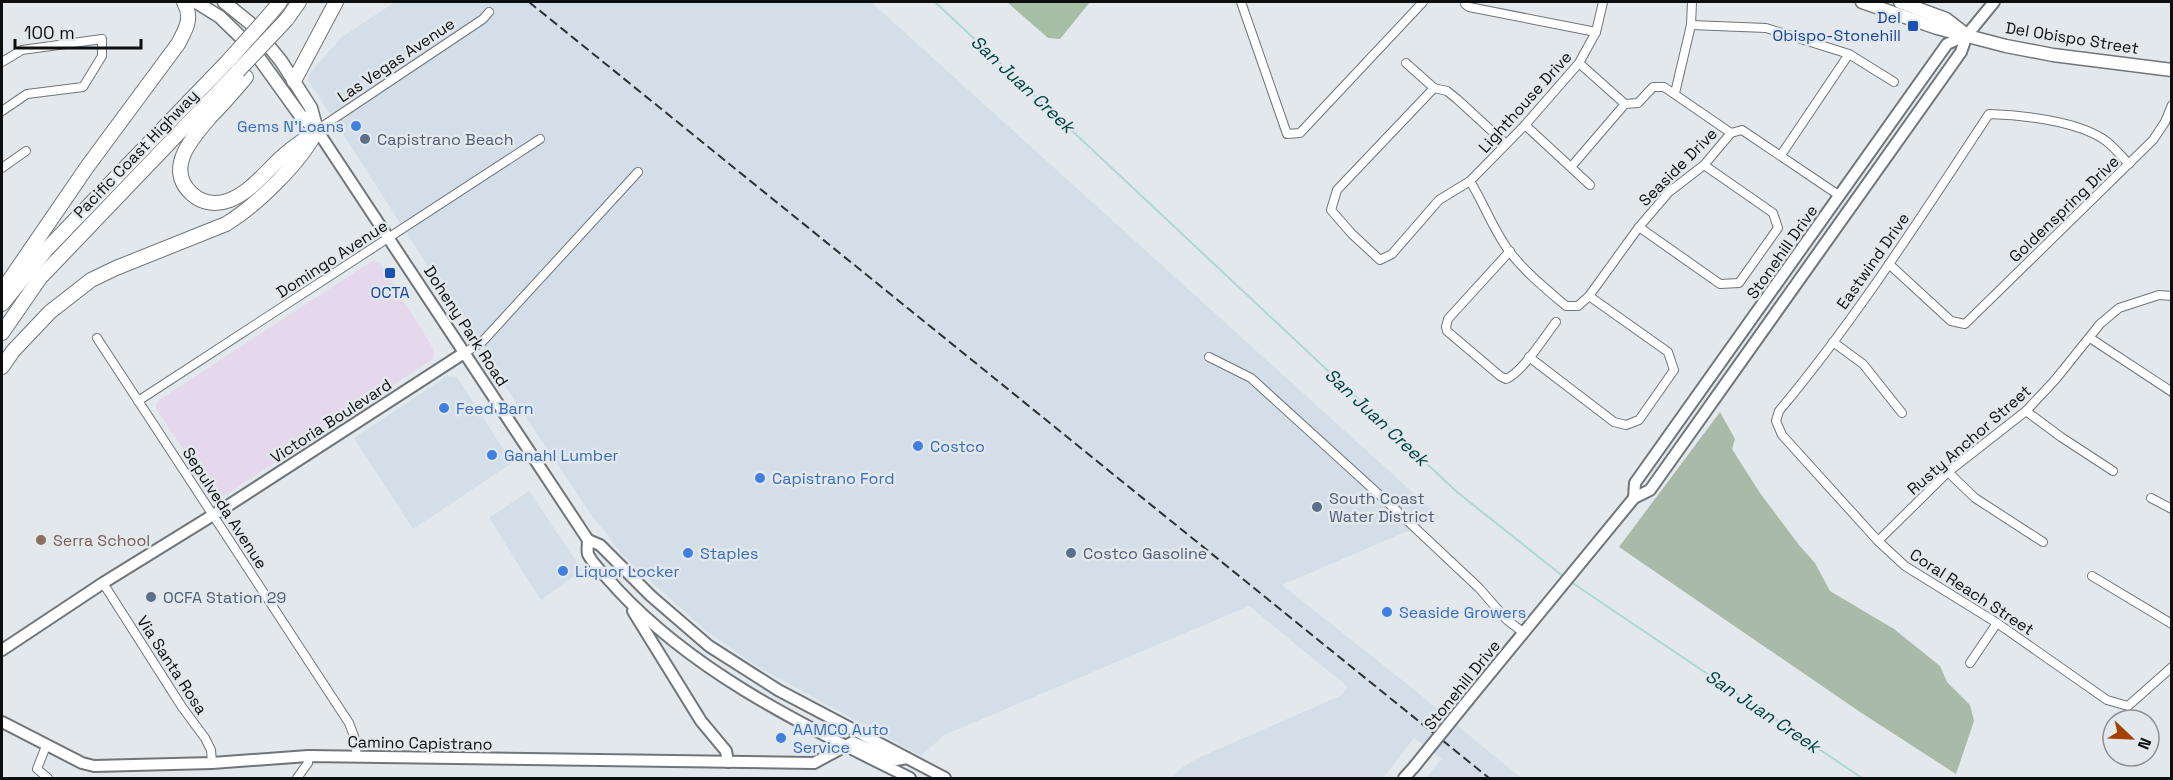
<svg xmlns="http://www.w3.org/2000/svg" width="2173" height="780" font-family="'Space Grotesk',sans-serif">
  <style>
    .built { fill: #d3dee8 }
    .education { fill: #e5d8ec }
    .green { fill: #a9bba8 }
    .forest { fill: #a6bea6 }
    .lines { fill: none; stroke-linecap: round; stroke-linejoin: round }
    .stream { stroke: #aed7d7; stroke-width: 2 }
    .street-casing { stroke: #707579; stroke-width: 10 }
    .secondary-casing { stroke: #707579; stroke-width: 14 }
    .primary-casing { stroke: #707579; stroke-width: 15 }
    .highway-casing { stroke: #707579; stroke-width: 16 }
    .street { stroke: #fff; stroke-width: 8 }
    .secondary { stroke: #fff; stroke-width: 10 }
    .primary { stroke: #fff; stroke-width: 12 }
    .highway { stroke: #fff; stroke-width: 14 }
    .rail { stroke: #2e3132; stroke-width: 2; stroke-dasharray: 9 4.5; stroke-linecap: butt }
    .secondary-bridge-casing { stroke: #707579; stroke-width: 14; stroke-linecap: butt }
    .highway-bridge-casing { stroke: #707579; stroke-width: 16; stroke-linecap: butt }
    .secondary-bridge { stroke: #fff; stroke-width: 10 }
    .highway-bridge { stroke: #fff; stroke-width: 14 }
    .transit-dot { fill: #1a4fb4; stroke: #e3e8ec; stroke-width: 2 }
    .shop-dot { fill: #3f7fe0; stroke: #e3e8ec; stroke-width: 2 }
    .service-dot { fill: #5c6f8a; stroke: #e3e8ec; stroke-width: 2 }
    .education-dot { fill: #8d6e63; stroke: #e3e8ec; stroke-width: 2 }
    .labels { text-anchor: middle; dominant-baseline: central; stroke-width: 5; stroke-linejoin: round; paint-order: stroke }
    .transit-label { font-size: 16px; fill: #164399; stroke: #e3e8ec; text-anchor: end }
    .street-label { font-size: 16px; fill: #0c0e0f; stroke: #e3e8ec }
    .shop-label { font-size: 16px; fill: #366cbe; stroke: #e3e8ec; text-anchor: start }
    .service-label { font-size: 16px; fill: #4e5e75; stroke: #e3e8ec; text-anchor: start }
    .education-label { font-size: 16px; fill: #785e54; stroke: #e3e8ec; text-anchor: start }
    .water-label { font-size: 18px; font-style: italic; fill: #014344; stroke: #e3e8ec }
  </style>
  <rect width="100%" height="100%" fill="#e3e8ec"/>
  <g class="built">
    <polygon points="395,2 871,2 1440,517 1282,585 1412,688 1521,778 1426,778 1442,759 1414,738 1383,778 1171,778 1183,767 1196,759 1340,696 1348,687 1249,606 944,735 921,756 753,664 703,628 624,557 588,510 524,415 308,80 309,74 342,37"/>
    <polygon points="447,376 457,377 512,463 413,529 354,438"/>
    <polygon points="529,491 582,570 541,600 489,518"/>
  </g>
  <polygon class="education" points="372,261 381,264 434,350 433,359 224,496 213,494 157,410 156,404 159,400"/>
  <polygon class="green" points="1720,412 1735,439 1732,449 1760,493 1799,545 1815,563 1830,591 1894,629 1940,666 1947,682 1970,705 1974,721 1956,774 1860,712 1619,547"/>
  <polygon class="forest" points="1007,2 1090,2 1060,39 1048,38"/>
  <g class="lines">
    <g class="stream">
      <polyline points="935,2 1457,492 1564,577"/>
      <polyline points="1571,582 1862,778"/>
    </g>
    <g class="street-casing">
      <g id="street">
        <polyline points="1241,2 1287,134 1300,133 1423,2"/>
        <polyline points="1465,4 1469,7 1596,32"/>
        <polyline points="1691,25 1766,28 1849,54 1894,82"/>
        <polyline points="2,62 22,50 102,39 102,56 83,87 27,94 2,111"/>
        <polyline points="1406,63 1434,88 1447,91 1457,99 1506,144"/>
        <polyline points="1579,63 1625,104"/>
        <polyline points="1434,88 1337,190 1331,210 1352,234 1380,260 1392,254 1439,200 1470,181 1525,125 1579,63 1596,32 1603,2"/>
        <polyline points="1675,93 1691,25 1692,2"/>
        <polyline points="1525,125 1590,185"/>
        <polyline points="317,130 483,19 489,12"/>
        <polyline points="1781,155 1849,54"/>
        <path d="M2129 164C2122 157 2114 147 2106 141 2079 121 2022 115 1989 114 1922 215 1857 318 1779 411L1776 421 1782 435 1878 541 1905 566 1997 623 2107 700 2128 706 2172 667"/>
        <polyline points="1571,167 1625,104 1638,103 1653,87 1664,87 1731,133"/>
        <polyline points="2,168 26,151"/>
        <path d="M1470 181C1484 204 1493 229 1509 251 1525 272 1546 289 1566 306H1578L1589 296 1639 227 1669 192 1704 165 1731 133 1742 130 1840 196"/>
        <polyline points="1639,227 1720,284 1739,283 1778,228 1773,213 1704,165"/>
        <path d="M1510 251 1448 319 1446 327 1447 331 1500 376 1506 379C1523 372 1544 337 1556 322"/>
        <polyline points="1889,264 1951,321 1965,324 2153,140 2165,122 2172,105"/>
        <polyline points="97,338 349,723 354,736 357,757"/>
        <polyline points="2090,338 2172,392"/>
        <polyline points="1833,342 1863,364 1902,413"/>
        <polyline points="464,353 482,342 638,172"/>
        <polyline points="1209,357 1251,378 1396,510 1479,588 1507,620 1524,633"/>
        <polyline points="1529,357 1614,422 1626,425 1639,420 1674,370 1668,352 1589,296"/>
        <polyline points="138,401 540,139"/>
        <polyline points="2026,411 2061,437 2113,471"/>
        <polyline points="1948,472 1975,498 2043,542"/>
        <polyline points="2151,498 2172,509"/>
        <polyline points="1878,541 1948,472 2026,411 2055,380 2100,324 2119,308 2159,295 2172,296"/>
        <polyline points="2092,576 2172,624"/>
        <polyline points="103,583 182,707 205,738 211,750 212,763"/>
        <polyline points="1970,663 1997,623"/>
        <polyline points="46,746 37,769 48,778"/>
        <polyline points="297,778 308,763 308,756"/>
      </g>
    </g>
    <g class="secondary-casing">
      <g id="secondary">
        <polyline points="317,130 588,540 600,545 651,596 709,646 778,690 945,778"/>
        <polyline points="1634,498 1635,483 1947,44 1967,35"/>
        <path d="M588 540C588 544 587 550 588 554 592 564 610 580 617 589 698 676 806 726 910 778"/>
        <polyline points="633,611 701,721 726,751 728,762"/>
        <polyline points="2,650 103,583 226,507 464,353"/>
        <polyline points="1469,699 1634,498 1650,490 1961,52 1967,35 1994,2"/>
        <polyline points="2,722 82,763 94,766 212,763 308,756 814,763 853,742 896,760 907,758"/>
        <polyline points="1404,778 1414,767"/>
      </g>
    </g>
    <g class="primary-casing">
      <g id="primary">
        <polyline points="196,2 220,17 251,47 300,115 317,130"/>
        <polyline points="224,2 250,23 281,61 311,108 317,130"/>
        <polyline points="1862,2 1937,28 2006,46 2053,55 2172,70"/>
        <polyline points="1900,2 1946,19 1964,33"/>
      </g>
    </g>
    <g class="highway-casing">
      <g id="highway">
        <polyline points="270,14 280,2"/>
        <polyline points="287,19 299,2"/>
        <path d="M246 77C235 90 224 103 212 115 194 136 163 168 192 194 203 204 217 205 230 200 252 191 266 171 283 156 293 147 303 141 313 133"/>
        <polyline points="294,81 336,2"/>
        <path d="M2 291 87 167 178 44C186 29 193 18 184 2"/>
        <polyline points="2,304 46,250 228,61"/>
        <polyline points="2,333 40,278 238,71"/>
        <path d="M2 367 13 351 50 312 91 280 116 268 226 224C257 205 301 162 317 130"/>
      </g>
    </g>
    <use href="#street" class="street"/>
    <use href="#secondary" class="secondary"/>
    <use href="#primary" class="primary"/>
    <use href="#highway" class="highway"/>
    <polyline class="rail" points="529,2 1489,778"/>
    <g class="secondary-bridge-casing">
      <polyline id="secondary-bridge" points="1414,767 1469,699"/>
    </g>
    <g class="highway-bridge-casing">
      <g id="highway-bridge">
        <polyline points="228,61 270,14"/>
        <polyline points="238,71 287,19"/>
      </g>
    </g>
    <use href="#secondary-bridge" class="secondary-bridge"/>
    <use href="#highway-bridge" class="highway-bridge"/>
  </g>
  <g class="transit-dot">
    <rect x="1907" y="20" width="12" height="12" rx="3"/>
    <rect x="384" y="267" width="12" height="12" rx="3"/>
  </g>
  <g class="shop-dot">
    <circle cx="356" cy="126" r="6"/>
    <circle cx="444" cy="408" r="6"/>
    <circle cx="918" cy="446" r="6"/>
    <circle cx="492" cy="455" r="6"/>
    <circle cx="760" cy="478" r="6"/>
    <circle cx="688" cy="553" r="6"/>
    <circle cx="563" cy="571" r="6"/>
    <circle cx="1387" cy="612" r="6"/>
    <circle cx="781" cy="738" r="6"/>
  </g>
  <g class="service-dot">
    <circle cx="365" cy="139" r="6"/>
    <circle cx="1317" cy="507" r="6"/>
    <circle cx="1071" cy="553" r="6"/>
    <circle cx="151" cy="597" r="6"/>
  </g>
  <circle class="education-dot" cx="41" cy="540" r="6"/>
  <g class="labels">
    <g class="transit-label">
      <text x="1901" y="17">Del<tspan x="1901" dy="18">Obispo-Stonehill</tspan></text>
      <text x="390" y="292" text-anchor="middle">OCTA</text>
    </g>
    <g class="street-label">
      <text transform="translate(2072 38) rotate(9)">Del Obispo Street</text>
      <text transform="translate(396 60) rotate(-34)">Las Vegas Avenue</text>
      <text transform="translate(1525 102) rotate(-48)">Lighthouse Drive</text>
      <text transform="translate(136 154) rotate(-46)">Pacific Coast Highway</text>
      <text transform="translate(1678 167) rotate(-45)">Seaside Drive</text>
      <text transform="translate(2064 209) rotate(-44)">Goldenspring Drive</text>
      <text transform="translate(1782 252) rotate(-55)">Stonehill Drive</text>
      <text transform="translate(332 259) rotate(-33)">Domingo Avenue</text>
      <text transform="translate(1873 261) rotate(-55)">Eastwind Drive</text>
      <text transform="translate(466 326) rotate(57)">Doheny Park Road</text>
      <text transform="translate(331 421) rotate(-33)">Victoria Boulevard</text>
      <text transform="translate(1969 440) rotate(-41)">Rusty Anchor Street</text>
      <text transform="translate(225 508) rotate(57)">Sepulveda Avenue</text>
      <text transform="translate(1972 592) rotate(33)">Coral Reach Street</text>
      <text transform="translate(172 665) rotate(57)">Via Santa Rosa</text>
      <text transform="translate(1462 685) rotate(-51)">Stonehill Drive</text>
      <text transform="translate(420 743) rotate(1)">Camino Capistrano</text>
    </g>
    <g class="shop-label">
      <text x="344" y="126" text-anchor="end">Gems N'Loans</text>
      <text x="456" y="408">Feed Barn</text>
      <text x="930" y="446">Costco</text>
      <text x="504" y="455">Ganahl Lumber</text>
      <text x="772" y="478">Capistrano Ford</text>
      <text x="700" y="553">Staples</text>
      <text x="575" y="571">Liquor Locker</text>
      <text x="1399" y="612">Seaside Growers</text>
      <text x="793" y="729">AAMCO Auto<tspan x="793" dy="18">Service</tspan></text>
    </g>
    <g class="service-label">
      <text x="377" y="139">Capistrano Beach</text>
      <text x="1329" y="498">South Coast<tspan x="1329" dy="18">Water District</tspan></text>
      <text x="1083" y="553">Costco Gasoline</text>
      <text x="163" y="597">OCFA Station 29</text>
    </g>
    <g class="education-label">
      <text x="53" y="540">Serra School</text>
    </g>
    <g class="water-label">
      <text transform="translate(1023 84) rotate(43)">San Juan Creek</text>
      <text transform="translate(1377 417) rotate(43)">San Juan Creek</text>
      <text transform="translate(1763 711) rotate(34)">San Juan Creek</text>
    </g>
  </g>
  <rect width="2173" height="780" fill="none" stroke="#0c0e0f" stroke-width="6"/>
  <g transform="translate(2131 738) rotate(113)"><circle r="28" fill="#e3e8ec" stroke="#8d9194" stroke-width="1.5"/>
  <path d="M0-4.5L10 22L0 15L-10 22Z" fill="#a44202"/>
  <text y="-9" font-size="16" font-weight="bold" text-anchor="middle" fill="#0c0e0f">N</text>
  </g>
  <path d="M15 39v9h126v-9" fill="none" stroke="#0c0e0f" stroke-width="3"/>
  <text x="24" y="39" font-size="18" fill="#0c0e0f" stroke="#e3e8ec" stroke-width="4.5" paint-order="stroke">100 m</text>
</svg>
